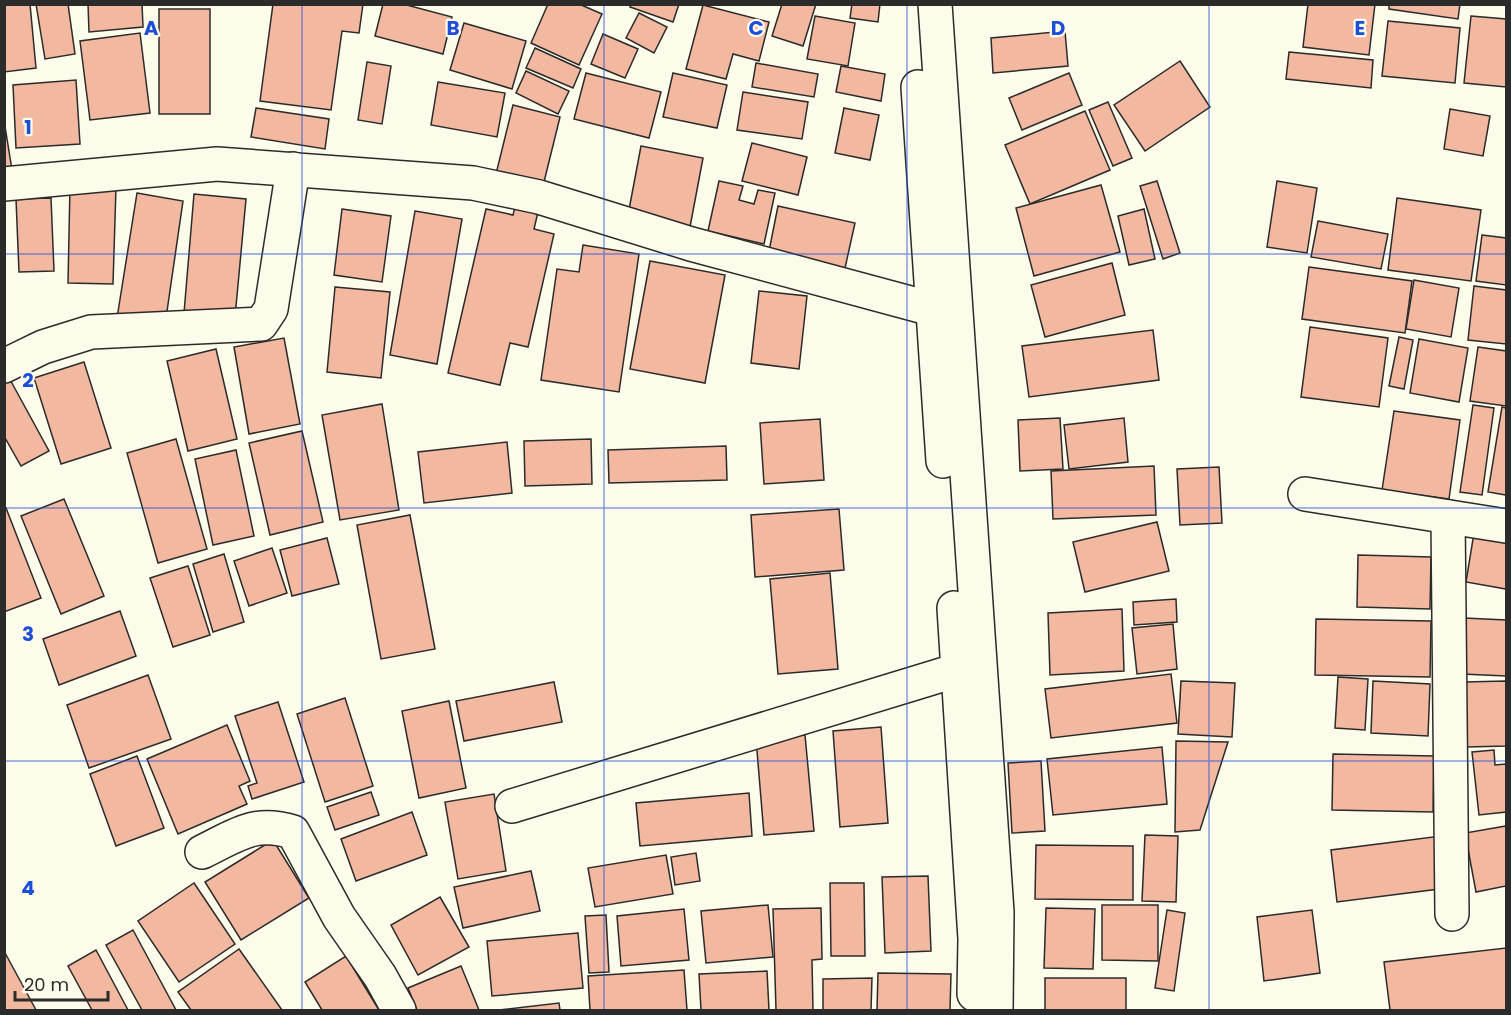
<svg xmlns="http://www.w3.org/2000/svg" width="1511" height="1015" font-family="Poppins,sans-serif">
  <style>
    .building { fill: #f2b8a0; stroke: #2b2b2b; stroke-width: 1.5 }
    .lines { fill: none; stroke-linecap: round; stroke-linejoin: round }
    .minor-casing { stroke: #2b2b2b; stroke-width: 36 }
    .major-casing { stroke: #2b2b2b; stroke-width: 36 }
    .minor { stroke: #fdfbea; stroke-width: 33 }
    .major { stroke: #fdfbea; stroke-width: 33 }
    .grid { fill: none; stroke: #1d4ed8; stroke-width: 1.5; stroke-opacity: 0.55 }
    .grid-label { font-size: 20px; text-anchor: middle; font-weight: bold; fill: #1d4ed8; stroke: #fdfbea; stroke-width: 4.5; stroke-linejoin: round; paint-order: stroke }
  </style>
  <rect width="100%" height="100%" fill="#fdfbea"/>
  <g class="building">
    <polygon points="4,4 30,4 36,68 4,72"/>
    <polygon points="36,4 68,4 75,54 45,59"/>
    <polygon points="88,4 142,4 143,27 89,32"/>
    <polygon points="273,4 363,4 359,33 342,31 331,110 260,101"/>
    <polygon points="383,4 403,4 452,17 443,54 375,36"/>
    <polygon points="548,4 579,4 602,14 579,65 531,43"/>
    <polygon points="631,4 679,4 673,22 630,7"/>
    <polygon points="782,4 816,4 803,46 772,36"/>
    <polygon points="852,4 880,4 878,22 850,18"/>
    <polygon points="1308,4 1375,4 1369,55 1303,47"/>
    <polygon points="1389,4 1460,4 1458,19 1389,9"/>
    <polygon points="703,5 769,22 759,61 733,54 726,79 686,69"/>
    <rect x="159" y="9" width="51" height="105"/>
    <polygon points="639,13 667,27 654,53 626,38"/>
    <polygon points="815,16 855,23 848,66 807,59"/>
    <polygon points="1471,16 1506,19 1506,87 1464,83"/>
    <polygon points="1388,21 1460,28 1455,83 1382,76"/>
    <polygon points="464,23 526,41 512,89 450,70"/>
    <polygon points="1065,31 1068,66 993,73 991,38"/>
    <polygon points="140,33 150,113 90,120 80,41"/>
    <polygon points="603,34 638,49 625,78 591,64"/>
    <polygon points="535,48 581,69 573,88 526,68"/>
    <polygon points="1289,52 1373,60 1371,88 1286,79"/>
    <polygon points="1180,61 1210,107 1145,151 1114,105"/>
    <polygon points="367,62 391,66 382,124 358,120"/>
    <polygon points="756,63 818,74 814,97 752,87"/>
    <polygon points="841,66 885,74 881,101 836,92"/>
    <polygon points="526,71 569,91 558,114 516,93"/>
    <polygon points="586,73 661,92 649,138 574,119"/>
    <polygon points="673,73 727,85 717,128 663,117"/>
    <polygon points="1069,73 1082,105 1022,130 1009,98"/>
    <polygon points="76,80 80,144 16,148 13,85"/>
    <polygon points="438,82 505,93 497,137 431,125"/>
    <polygon points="743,92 808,102 802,139 737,130"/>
    <polygon points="1108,102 1132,158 1113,166 1089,110"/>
    <polygon points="513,105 560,117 543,186 496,174"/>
    <polygon points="256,108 329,119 325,149 251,137"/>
    <polygon points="844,108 879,115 870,160 835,153"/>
    <polygon points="1450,109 1490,116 1483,156 1444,149"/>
    <polygon points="1085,111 1110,170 1030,204 1005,145"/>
    <polygon points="4,120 12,170 4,172"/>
    <polygon points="752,143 807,157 798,195 742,181"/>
    <polygon points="641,146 703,158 690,227 628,215"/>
    <polygon points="719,181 743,186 739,200 754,204 758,190 775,193 764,244 708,231"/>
    <polygon points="1157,181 1180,253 1163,259 1140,186"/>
    <polygon points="1277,181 1317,188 1307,253 1267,247"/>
    <polygon points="1101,185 1120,252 1034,276 1016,208"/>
    <polygon points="70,186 116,187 113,284 68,283"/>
    <polygon points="137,193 183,201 165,325 117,318"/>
    <polygon points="194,194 246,199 235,317 184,313"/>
    <polygon points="51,198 54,271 19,272 16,199"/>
    <polygon points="1397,198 1481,210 1471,281 1388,270"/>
    <polygon points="778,206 855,223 845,268 769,251"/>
    <polygon points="515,207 538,212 534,229 554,234 528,347 510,343 500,385 448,373 486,209 513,215"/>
    <polygon points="342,209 391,216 382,282 334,275"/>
    <polygon points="1144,209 1155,259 1129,265 1118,216"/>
    <polygon points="415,211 462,219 437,364 390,355"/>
    <polygon points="1318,221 1388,234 1381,269 1311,257"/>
    <polygon points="1482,235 1506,238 1506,285 1476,281"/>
    <polygon points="583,245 639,254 619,392 541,380 557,269 579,272"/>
    <polygon points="650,261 725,275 705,383 630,369"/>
    <polygon points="1112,263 1125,315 1045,337 1031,285"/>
    <polygon points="1309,267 1412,281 1405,333 1302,319"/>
    <polygon points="1414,280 1459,288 1451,337 1406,329"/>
    <polygon points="1474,286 1506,290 1506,344 1468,340"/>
    <polygon points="335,287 390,292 381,378 327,372"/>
    <polygon points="759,291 807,296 799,369 751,363"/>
    <polygon points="1310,327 1388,338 1379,407 1301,397"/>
    <polygon points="1153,330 1159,380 1029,397 1022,346"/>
    <polygon points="1399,337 1413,340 1404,389 1389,386"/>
    <polygon points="284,338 300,424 249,434 234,347"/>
    <polygon points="1419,339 1468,348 1459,402 1410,393"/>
    <polygon points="1478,347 1506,351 1506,406 1470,401"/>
    <polygon points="216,349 237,439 188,451 167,361"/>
    <polygon points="84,362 111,448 61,464 34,378"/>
    <polygon points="7,374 49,451 21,466 4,436 4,375"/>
    <polygon points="382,404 399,510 340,520 322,415"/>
    <polygon points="1473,405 1494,408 1482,495 1460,492"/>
    <polygon points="1502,407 1506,408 1506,495 1488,492"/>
    <polygon points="1394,411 1460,420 1449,499 1382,490"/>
    <polygon points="1060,418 1063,469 1020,471 1018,420"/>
    <polygon points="1124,418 1128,462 1069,469 1064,425"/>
    <polygon points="820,419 824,480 764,484 760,423"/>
    <polygon points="302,431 323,522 270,535 249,443"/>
    <polygon points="176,439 207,549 158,563 127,453"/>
    <polygon points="591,439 592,484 525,486 524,441"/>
    <polygon points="507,442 512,493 424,503 418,452"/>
    <polygon points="726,446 727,480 609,483 608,450"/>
    <polygon points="236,450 254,536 213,545 195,459"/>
    <polygon points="1154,466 1156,515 1053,519 1051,471"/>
    <polygon points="1219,467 1222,523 1180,525 1177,469"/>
    <polygon points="64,499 104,596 61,614 21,516"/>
    <polygon points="6,508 41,598 4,612 4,509"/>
    <polygon points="839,509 844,570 755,577 751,515"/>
    <polygon points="410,515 435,649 381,659 357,525"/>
    <polygon points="1157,522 1169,571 1085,592 1073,542"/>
    <polygon points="1474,533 1506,539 1506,589 1466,582"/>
    <polygon points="327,538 339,584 292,596 280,550"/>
    <polygon points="272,548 287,593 249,606 234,561"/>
    <polygon points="224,554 244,622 213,632 193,564"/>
    <polygon points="1358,555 1431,557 1430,609 1357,607"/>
    <polygon points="188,566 210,635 173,647 150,578"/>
    <polygon points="830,573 838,669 778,674 770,579"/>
    <polygon points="1176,599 1177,622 1134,625 1133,602"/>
    <polygon points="1122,609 1124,671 1050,675 1048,613"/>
    <polygon points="120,611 136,656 59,685 43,639"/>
    <polygon points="1464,618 1506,620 1506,676 1462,674"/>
    <polygon points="1316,619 1431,621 1430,677 1315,675"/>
    <polygon points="1173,624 1177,669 1137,674 1132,628"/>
    <polygon points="1171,674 1177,723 1051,738 1045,689"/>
    <polygon points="148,675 171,739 89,768 67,705"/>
    <polygon points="1338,677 1368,679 1365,730 1335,728"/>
    <polygon points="1181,681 1235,683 1232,737 1178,734"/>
    <polygon points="1373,681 1430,684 1428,736 1371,733"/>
    <polygon points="1506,681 1506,746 1466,747 1464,682"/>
    <polygon points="554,682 562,722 464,741 456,701"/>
    <polygon points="345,698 373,786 325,802 297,714"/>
    <polygon points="449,701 466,788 419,798 402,711"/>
    <polygon points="278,702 304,782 252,799 248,786 257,783 235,716"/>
    <polygon points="227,725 250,781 239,786 247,804 178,834 147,759"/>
    <polygon points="881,727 888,823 840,827 833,731"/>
    <polygon points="805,735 814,831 764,835 756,739"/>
    <polygon points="1176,741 1228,742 1200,830 1175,832"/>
    <polygon points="1162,747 1167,804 1053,815 1047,759"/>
    <polygon points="1494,750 1495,765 1506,764 1506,812 1479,815 1472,752"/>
    <polygon points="1333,754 1434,756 1433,812 1332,810"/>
    <polygon points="137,756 164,828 116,846 90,774"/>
    <polygon points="1041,761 1045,831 1012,833 1008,763"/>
    <polygon points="371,792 379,815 335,830 327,807"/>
    <polygon points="749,793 752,836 640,846 636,803"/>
    <polygon points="494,794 506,871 458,879 445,802"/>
    <polygon points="412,812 427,855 356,881 341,839"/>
    <polygon points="1506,826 1506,886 1476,892 1465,833"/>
    <polygon points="1145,835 1178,836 1176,902 1142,901"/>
    <polygon points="1441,836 1447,888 1337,902 1331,850"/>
    <polygon points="273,840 309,898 241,940 205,882"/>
    <polygon points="1036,845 1133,846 1133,900 1035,899"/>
    <polygon points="696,853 700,881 675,885 671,857"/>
    <polygon points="666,855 673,894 595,907 588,868"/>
    <polygon points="531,871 540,911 463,928 454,887"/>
    <polygon points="928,876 931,951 885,953 882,877"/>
    <polygon points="194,883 235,944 179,982 138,921"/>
    <polygon points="830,883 864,883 865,956 831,956"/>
    <polygon points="440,897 469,947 418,975 391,925"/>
    <polygon points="768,905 773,957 706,963 701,911"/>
    <polygon points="1102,905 1158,905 1158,961 1102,960"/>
    <polygon points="821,908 822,959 812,960 813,1010 776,1010 773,909"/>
    <polygon points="1046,908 1095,909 1093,969 1044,968"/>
    <polygon points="684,909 689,960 621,966 617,916"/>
    <polygon points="1167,910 1185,913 1174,991 1155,988"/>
    <polygon points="1312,910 1320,973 1264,981 1257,917"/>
    <polygon points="606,915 609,972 589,973 585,916"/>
    <polygon points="133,930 176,1010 142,1010 106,945"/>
    <polygon points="578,933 583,988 492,996 487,941"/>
    <polygon points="1506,948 1506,1010 1390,1010 1384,962"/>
    <polygon points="239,949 282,1010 191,1010 178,992"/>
    <polygon points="96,950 128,1010 92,1010 68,966"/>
    <polygon points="4,951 36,1010 4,1010"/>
    <polygon points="346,956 379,1010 322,1010 305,982"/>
    <polygon points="461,966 479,1010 417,1010 408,988"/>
    <polygon points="684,970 687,1010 590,1010 588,976"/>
    <polygon points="767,971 769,1010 701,1010 699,974"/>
    <polygon points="878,973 951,974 950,1010 877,1010"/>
    <polygon points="872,978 871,1010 823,1010 823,979"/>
    <rect x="1045" y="978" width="81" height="32"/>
    <polygon points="559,1003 560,1010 499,1010"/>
  </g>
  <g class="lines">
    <g class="minor-casing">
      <g id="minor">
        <polyline points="4,184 217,164 473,183 539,197 691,244 932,309"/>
        <polyline points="4,366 43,347 91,332 261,324 271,309 293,169"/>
        <polyline points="1305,494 1506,526"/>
        <polyline points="1448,517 1452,914"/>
        <polyline points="512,806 958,670"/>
        <path d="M202 852C237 835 254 820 293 832L339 917 380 976 399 1010"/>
      </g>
    </g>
    <g class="major-casing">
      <g id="major">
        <polyline points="935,4 997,912 996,1010"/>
        <polyline points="918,87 943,461"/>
        <polyline points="954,608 975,939 974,994"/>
      </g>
    </g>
    <use href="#minor" class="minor"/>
    <use href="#major" class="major"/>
  </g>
  <path class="grid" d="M302 4V1010M604 4V1010M907 4V1010M1209 4V1010M4 254H1506M4 508H1506M4 761H1506"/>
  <g class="grid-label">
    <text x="151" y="35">A</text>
    <text x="453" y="35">B</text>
    <text x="756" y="35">C</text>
    <text x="1058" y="35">D</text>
    <text x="1360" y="35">E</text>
    <text x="28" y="134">1</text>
    <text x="28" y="387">2</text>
    <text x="28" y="641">3</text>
    <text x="28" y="895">4</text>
  </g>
  <rect width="1511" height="1015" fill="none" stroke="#2b2b2b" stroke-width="12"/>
  <path d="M15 991v9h93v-9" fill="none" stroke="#2b2b2b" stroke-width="3"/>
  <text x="24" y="991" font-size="18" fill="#2b2b2b" stroke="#fdfbea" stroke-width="4.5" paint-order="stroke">20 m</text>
</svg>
